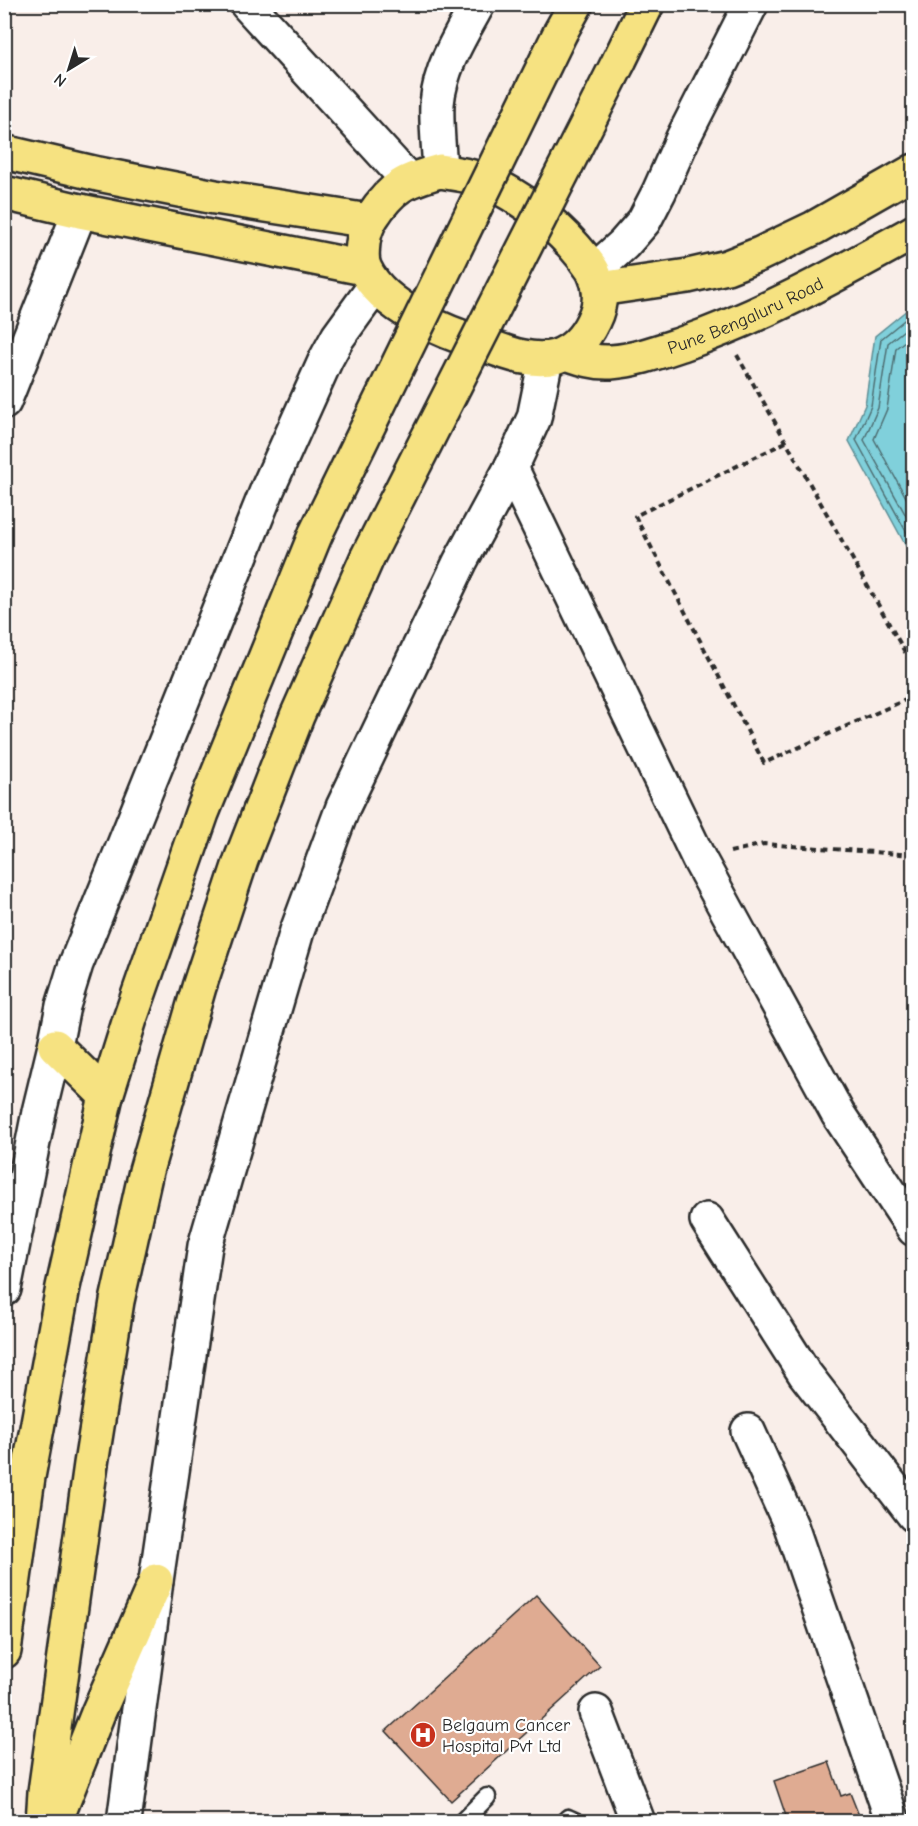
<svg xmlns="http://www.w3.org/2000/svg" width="918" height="1826" font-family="'Comic Neue',sans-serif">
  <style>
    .water { fill: #80d0db; stroke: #5e8e95; stroke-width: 1.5 }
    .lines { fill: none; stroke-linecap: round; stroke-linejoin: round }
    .shore { stroke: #4d6d71; stroke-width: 1.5 }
    .building { fill: #dfab92; stroke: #2b2b2b; stroke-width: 1.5 }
    .lane-casing { stroke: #2b2b2b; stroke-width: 21 }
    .street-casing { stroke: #2b2b2b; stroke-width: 38 }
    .secondary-casing { stroke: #2b2b2b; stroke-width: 38 }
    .primary-casing { stroke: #2b2b2b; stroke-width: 38 }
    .highway-casing { stroke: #2b2b2b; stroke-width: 38 }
    .path { stroke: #2b2b2b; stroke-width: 4; stroke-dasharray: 6 4.5; stroke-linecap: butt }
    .lane { stroke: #fff; stroke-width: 16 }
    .street { stroke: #fff; stroke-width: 33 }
    .secondary { stroke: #fff; stroke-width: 33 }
    .primary { stroke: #f6e281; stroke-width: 33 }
    .highway { stroke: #f6e281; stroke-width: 33 }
    .highway-bridge-casing { stroke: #2b2b2b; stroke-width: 38; stroke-linecap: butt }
    .highway-bridge { stroke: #f6e281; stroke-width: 33 }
    .labels { text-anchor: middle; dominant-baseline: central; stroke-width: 4.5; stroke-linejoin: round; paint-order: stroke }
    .street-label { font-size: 18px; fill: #2b2b2b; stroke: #fff }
    .poi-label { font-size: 18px; fill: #2b2b2b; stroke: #fff; text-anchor: start }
  </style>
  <rect width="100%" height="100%" fill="#f9eee9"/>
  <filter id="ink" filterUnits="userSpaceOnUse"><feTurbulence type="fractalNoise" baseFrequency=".0167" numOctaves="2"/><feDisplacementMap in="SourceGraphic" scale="12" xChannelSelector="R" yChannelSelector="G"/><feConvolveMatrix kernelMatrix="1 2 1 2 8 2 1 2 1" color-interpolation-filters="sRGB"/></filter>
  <g filter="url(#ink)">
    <polygon class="water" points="913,305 913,559 849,441 865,405 875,336"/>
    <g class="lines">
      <g class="shore">
        <polyline points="914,312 881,339 871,406 856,440 914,546"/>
        <polyline points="914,322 888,343 878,408 864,440 914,530"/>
        <polyline points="914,334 896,348 887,409 874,439 914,512"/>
      </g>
    </g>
    <g class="building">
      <polygon points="536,1595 600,1666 451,1801 386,1731"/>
      <polygon points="829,1762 841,1796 850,1793 860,1818 850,1822 780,1822 787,1819 774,1781"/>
    </g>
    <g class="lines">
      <g class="lane-casing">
        <g id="lane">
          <polyline points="462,1822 487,1797"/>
          <polyline points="564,1822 568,1818 577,1822"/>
        </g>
      </g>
      <g class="street-casing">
        <g id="street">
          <polyline points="247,4 408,180"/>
          <polyline points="4,402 80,211"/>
          <polyline points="511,468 699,859 838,1114 914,1229"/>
          <polyline points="707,1220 805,1374 914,1515"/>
          <polyline points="748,1431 791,1526 893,1822"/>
          <polyline points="596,1712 638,1822"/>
        </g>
      </g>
      <g class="secondary-casing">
        <g id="secondary">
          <path d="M440 171C439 149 436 126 437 104 440 68 460 36 478 4"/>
          <polyline points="594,271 624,244 644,221 659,192 683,138 751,4"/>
          <polyline points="4,1289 39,1112 55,1046 63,1006 76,964 268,488 326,359 338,337 375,286"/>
          <polyline points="124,1822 156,1581 205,1246 297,931 343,807 460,562 511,468 534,418 546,359"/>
        </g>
      </g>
      <g class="primary-casing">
        <g id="primary">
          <polyline points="4,152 98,174 215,197 369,221"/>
          <path d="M440 171C460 174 480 177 497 186 530 204 561 229 584 258 587 263 592 268 594 273 602 289 601 305 593 321 585 338 574 351 555 357 532 363 507 353 485 345 446 333 383 308 365 269 361 261 362 252 363 243 364 234 367 225 372 217 393 185 405 181 440 171Z"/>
          <polyline points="4,193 80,211 364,268"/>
          <polyline points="599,289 688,276 727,267 760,254 814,228 914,171"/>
          <path id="s1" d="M566 353C581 358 595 363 611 362 636 360 658 352 682 344 763 316 838 274 914 232"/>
        </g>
      </g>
      <g class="highway-casing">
        <g id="highway">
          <polyline points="561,31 576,4"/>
          <polyline points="619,61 647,4"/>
          <polyline points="55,1046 106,1096"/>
          <polyline points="4,1651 28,1477 63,1287 106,1096 130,1019 202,813 316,533"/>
          <polyline points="43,1822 45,1792 91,1464 117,1301 146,1171 199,987 241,860 297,716 367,558"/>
          <polyline points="55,1822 98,1713 156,1581"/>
        </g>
      </g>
      <g class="path">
        <polyline points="737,355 914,668"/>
        <polyline points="786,442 635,516 764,763 914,696"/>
        <polyline points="730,852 764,844 914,855"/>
      </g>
      <use href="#lane" class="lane"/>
      <use href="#street" class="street"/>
      <use href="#secondary" class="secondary"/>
      <use href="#primary" class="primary"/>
      <use href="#highway" class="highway"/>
      <g class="highway-bridge-casing">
        <g id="highway-bridge">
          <polyline points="316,533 561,31"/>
          <polyline points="367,558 619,61"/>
        </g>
      </g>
      <use href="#highway-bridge" class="highway-bridge"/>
    </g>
  </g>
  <defs>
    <g id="hospital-disc" transform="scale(1.35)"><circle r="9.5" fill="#c8321e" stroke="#fff"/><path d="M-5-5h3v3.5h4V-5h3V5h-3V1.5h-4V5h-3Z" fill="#fff"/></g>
  </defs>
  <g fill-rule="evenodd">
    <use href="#hospital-disc" x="423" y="1735"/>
  </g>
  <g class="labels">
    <g class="street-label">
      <text stroke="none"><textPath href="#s1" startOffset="189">Pune Bengaluru Road</textPath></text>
    </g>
    <g class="poi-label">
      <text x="442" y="1725">Belgaum Cancer<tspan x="442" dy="21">Hospital Pvt Ltd</tspan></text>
    </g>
  </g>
  <rect width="918" height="1826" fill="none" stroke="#fff" stroke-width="24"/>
  <rect x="12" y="12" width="894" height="1802" fill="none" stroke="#2b2b2b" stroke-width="2" filter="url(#ink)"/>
  <g transform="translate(69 69) rotate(218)" stroke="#ffffff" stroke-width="4.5" paint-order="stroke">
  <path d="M0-4.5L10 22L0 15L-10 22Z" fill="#2b2b2b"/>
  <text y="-9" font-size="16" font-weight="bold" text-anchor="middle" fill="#2b2b2b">N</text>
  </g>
</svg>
